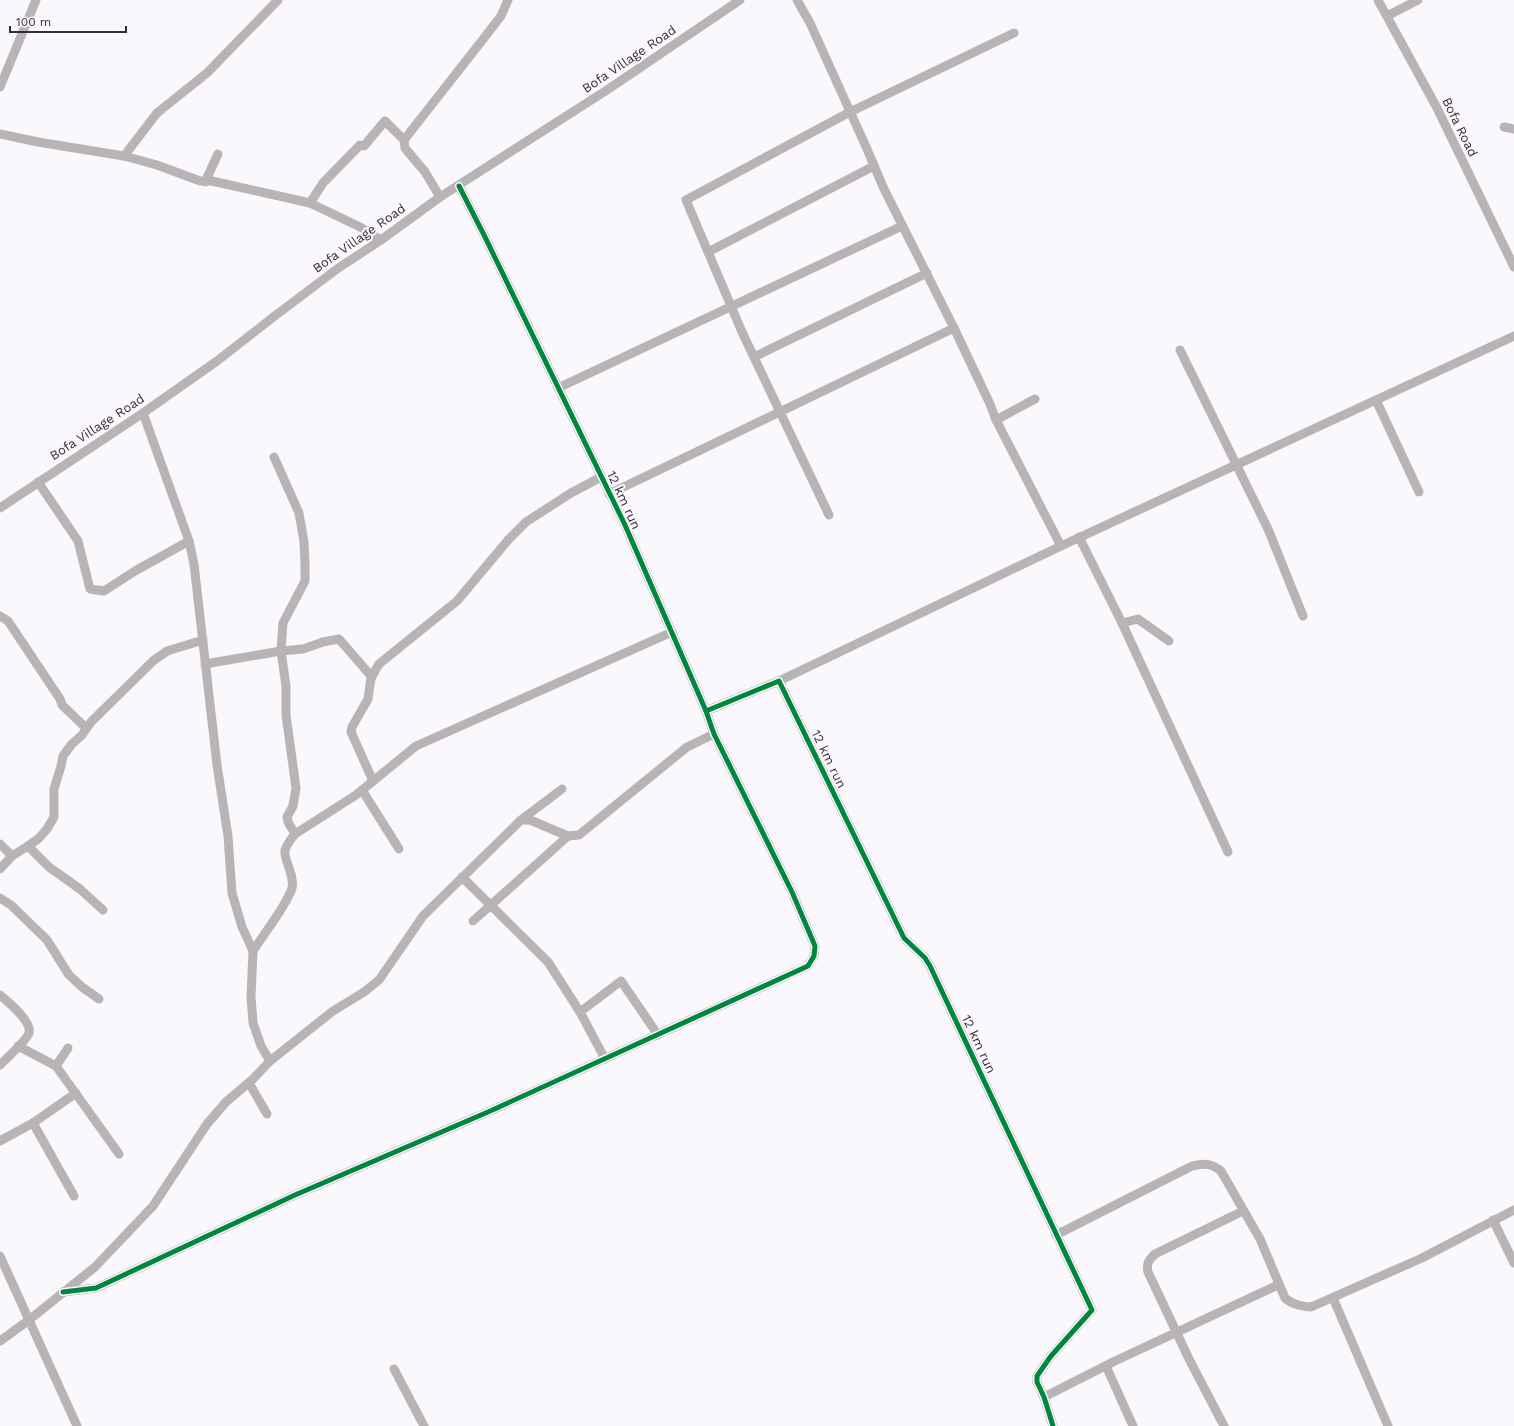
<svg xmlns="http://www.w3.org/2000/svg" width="1514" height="1426" font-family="'Work Sans',sans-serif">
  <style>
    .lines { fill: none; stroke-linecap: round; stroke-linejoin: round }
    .minor { stroke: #b8b3b5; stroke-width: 9 }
    .cycleway-casing { stroke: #fbf7fd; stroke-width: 8 }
    .cycleway { stroke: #00873e; stroke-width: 5 }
    .labels { text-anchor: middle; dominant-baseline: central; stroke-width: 4; stroke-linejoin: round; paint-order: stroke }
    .street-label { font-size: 13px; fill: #352d38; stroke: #fbf7fd }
  </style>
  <rect width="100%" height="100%" fill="#faf8fc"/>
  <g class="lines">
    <g class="minor">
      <polyline points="797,0 810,23 867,149 884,189 954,328 990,404 996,420 1061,546"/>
      <polyline points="1378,0 1437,108 1514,267"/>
      <polyline points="1387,16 1418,0"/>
      <polyline points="0,87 36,0"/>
      <polyline points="1504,127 1514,129"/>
      <polyline points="0,134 38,142 124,156 157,165 200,181 212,181 310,203 360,227 381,240"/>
      <polyline points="404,140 484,38 501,16 508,0"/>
      <polyline points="124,156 157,113 207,73 278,0"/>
      <polyline points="205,182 218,154"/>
      <polyline points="459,186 484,235 625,525 706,711 779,681 904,938 925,958 930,966 1092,1310 1051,1356 1037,1376 1037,1382 1044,1397 1053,1426"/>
      <polyline points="310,203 323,183 360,145 364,146 385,121 404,140 405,148 425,172 440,197"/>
      <polyline points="708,252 874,166"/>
      <polyline points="1180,350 1268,529 1303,616"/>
      <polyline points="754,357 927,273"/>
      <polyline points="558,388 902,226"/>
      <polyline points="1376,400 1419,492"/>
      <polyline points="996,420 1035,399"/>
      <polyline points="274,457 299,513 304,542 305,563 305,581 283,623 281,651 286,686 286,715 296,788 293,806 287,817 288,822 295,834"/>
      <polyline points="38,482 78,541 90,589 104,591 135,571 189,541"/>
      <polyline points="609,494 954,328"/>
      <polyline points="0,508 143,413 217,361 276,315 337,269 381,240 440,197 607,90 740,0"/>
      <polyline points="829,515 742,332 686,200 850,112 1014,33"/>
      <polyline points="1079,537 1122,623 1138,619 1169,641"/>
      <polyline points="0,616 8,621 60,699 62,705 86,728"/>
      <polyline points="1122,623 1228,852"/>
      <polyline points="205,664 281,651 303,649 323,642 339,639 372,677"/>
      <polyline points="779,681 1061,546 1514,336"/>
      <polyline points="373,781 351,732 352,727 368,699 371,678 379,664 457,601 509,539 526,522 571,493 601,477"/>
      <polyline points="362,790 399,849"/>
      <polyline points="521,820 562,789"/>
      <polyline points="0,844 12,856"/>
      <polyline points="28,846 38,839 47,829 54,817 54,789 61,766 63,756 71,745 82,735 91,722 153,661 167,651 203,640"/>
      <polyline points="0,869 12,856 28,846 49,867 80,889 103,910"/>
      <polyline points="462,877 548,962 580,1012 605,1059"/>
      <polyline points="0,898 11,905 47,940 69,975 82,987 99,999"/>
      <polyline points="473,921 568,836"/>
      <path d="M253 951C263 935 287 905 292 888 295 875 283 859 285 850 287 844 291 839 295 834L356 795 416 746 672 632"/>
      <path d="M0 995C8 1002 32 1021 29 1033 27 1040 6 1059 0 1065"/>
      <polyline points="580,1012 621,981 658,1035"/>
      <polyline points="18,1046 56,1066 119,1154"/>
      <polyline points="270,1061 333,1011 364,992 379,980 423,916 521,820 530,820 568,836 579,835 687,747 714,734"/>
      <polyline points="56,1066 68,1048"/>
      <polyline points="249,1083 267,1114"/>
      <polyline points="33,1123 74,1196"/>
      <polyline points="0,1141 33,1123 76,1093"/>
      <polyline points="1493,1220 1514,1263"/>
      <path d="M1056 1235 1192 1166C1204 1163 1211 1163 1221 1171L1260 1239 1285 1298C1293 1305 1301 1306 1311 1307L1422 1258 1514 1210"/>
      <polyline points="0,1256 77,1426"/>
      <polyline points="63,1292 96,1288 295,1195 488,1112 808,966 814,956 815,946 792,892 714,734 706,711"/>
      <polyline points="1333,1298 1388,1426"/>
      <polyline points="0,1341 29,1320 95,1267 153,1206 207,1124 226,1102 253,1079 270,1061 261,1046 253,1023 251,997 253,951 242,927 232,893 228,836 217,765 194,564 189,541 143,413"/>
      <polyline points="1106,1366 1133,1426"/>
      <polyline points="394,1369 424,1426"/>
      <polyline points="1044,1397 1115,1361 1278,1285"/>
      <path d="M1224 1426 1189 1359 1148 1272C1146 1263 1149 1260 1155 1254L1243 1211"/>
    </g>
    <g class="cycleway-casing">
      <g id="cycleway">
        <polyline points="459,186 484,235 625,525 706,711 779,681 904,938 925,958 930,966 1092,1310 1051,1356 1037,1376 1037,1382 1044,1397 1053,1426"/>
        <polyline points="63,1292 96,1288 295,1195 488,1112 808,966 814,956 815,946 792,892 714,734 706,711"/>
      </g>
    </g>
    <use href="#cycleway" class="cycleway"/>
  </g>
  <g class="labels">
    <g class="street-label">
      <text transform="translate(629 59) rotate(-34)">Bofa Village Road</text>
      <text transform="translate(1460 127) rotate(64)">Bofa Road</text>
      <text transform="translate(359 238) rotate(-35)">Bofa Village Road</text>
      <text transform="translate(97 427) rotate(-33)">Bofa Village Road</text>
      <text transform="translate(624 500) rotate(65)">12 km run</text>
      <text transform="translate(829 759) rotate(64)">12 km run</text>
      <text transform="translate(979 1044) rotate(65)">12 km run</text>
    </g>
  </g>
  <path d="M10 26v6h116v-6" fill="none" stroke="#352d38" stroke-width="2"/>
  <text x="16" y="26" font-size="12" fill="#352d38" stroke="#fbf7fd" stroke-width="3" paint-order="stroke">100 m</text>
</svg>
